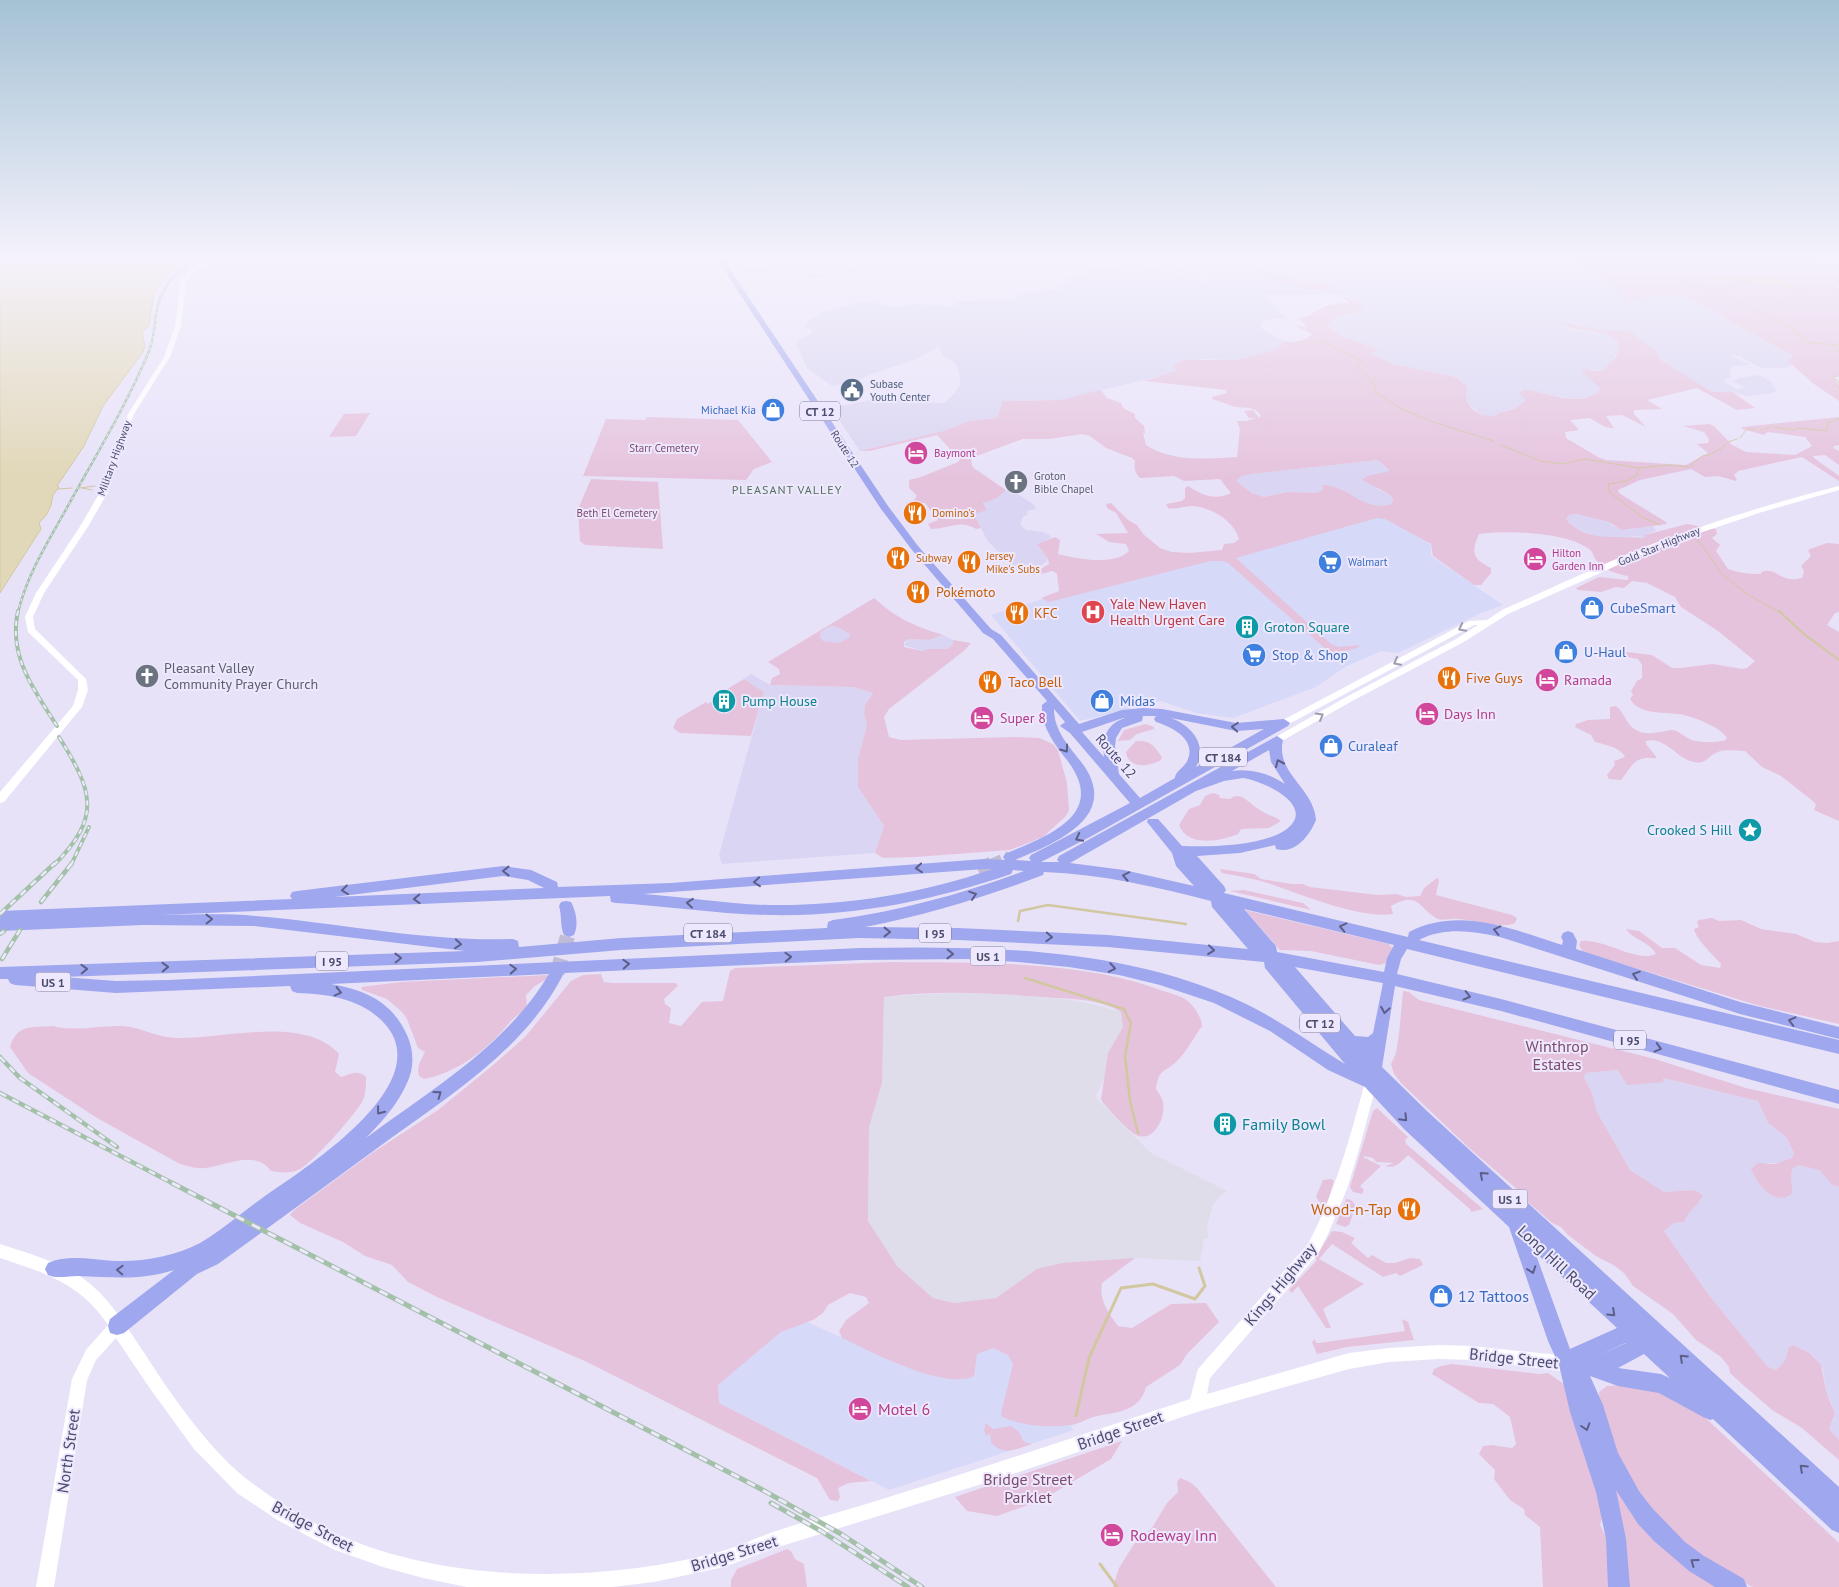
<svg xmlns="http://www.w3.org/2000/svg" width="1839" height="1587" font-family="'PT Sans',sans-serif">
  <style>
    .residential { fill: #dad5f2 }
    .commercial { fill: #d7d9f9 }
    .industrial { fill: #dedde9 }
    .green { fill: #e5c3dd; fill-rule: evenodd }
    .water { fill: #e1d8b9; stroke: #d1c7a0 }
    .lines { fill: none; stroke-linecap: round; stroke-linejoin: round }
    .stream-far3 { stroke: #d1c7a0; stroke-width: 1 }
    .stream-far2 { stroke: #d1c7a0; stroke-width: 2 }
    .stream-far1 { stroke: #d1c7a0; stroke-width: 2.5 }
    .stream { stroke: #d1c7a0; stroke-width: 3 }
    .highway-tunnel-far1 { stroke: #c1bcd6; stroke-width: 12; stroke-dasharray: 12 5.5; stroke-linecap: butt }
    .highway-tunnel { stroke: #c1bcd6; stroke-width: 15; stroke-dasharray: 15 8; stroke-linecap: butt }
    .secondary { fill: #fff; fill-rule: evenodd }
    .highway { fill: #9fa7ee; fill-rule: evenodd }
    .rail-far3-casing { stroke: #a3c1a8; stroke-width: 2.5 }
    .rail-far2-casing { stroke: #a3c1a8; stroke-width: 4 }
    .rail-far1-casing { stroke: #a3c1a8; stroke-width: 4.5 }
    .rail-casing { stroke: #a3c1a8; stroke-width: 5 }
    .rail-far3 { stroke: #ede8fd; stroke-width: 1; stroke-dasharray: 3; stroke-linecap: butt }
    .rail-far2 { stroke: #ede8fd; stroke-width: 2; stroke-dasharray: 5; stroke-linecap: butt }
    .rail-far1 { stroke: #ede8fd; stroke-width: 2.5; stroke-dasharray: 7; stroke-linecap: butt }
    .rail { stroke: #ede8fd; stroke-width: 3; stroke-dasharray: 9; stroke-linecap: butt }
    .oneway { stroke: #9c9daf }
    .oneway2 { stroke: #5c5e88 }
    .labels { text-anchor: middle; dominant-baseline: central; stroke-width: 4; stroke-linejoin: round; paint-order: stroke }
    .far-service-label { font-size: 11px; fill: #4e5e75; stroke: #ede8fd; text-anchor: start }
    .far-shop-label { font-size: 11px; fill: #366cbe; stroke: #ede8fd; text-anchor: end }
    .far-park-label { font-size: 11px; fill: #7e4b6d; stroke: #ede8fd }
    .far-street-label { font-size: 11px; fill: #4b4c6e; stroke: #ede8fd }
    .far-hotel-label { font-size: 11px; fill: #b23c85; stroke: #ede8fd; text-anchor: start }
    .far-worship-label { font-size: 11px; fill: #5b616d; stroke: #ede8fd; text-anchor: start }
    .far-food-label { font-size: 11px; fill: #c56008; stroke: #ede8fd; text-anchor: start }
    .shield { fill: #ede8fd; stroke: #7c7b99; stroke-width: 1 }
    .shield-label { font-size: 12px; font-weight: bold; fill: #4b4c6e }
    .far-neighbourhood-label { font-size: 12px; letter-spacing: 1px; fill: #52715b; stroke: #ede8fd }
    .food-label { font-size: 14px; fill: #c56008; stroke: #ede8fd; text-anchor: start }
    .health-label { font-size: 14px; fill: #be3a42; stroke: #ede8fd; text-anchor: start }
    .shop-label { font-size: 14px; fill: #366cbe; stroke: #ede8fd; text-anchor: start }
    .culture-label { font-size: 14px; fill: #0d838f; stroke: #ede8fd; text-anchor: start }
    .worship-label { font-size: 14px; fill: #5b616d; stroke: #ede8fd; text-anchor: start }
    .hotel-label { font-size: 14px; fill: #b23c85; stroke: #ede8fd; text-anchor: start }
    .street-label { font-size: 14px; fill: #4b4c6e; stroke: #ede8fd }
    .near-park-label { font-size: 16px; fill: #7e4b6d; stroke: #ede8fd }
    .near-culture-label { font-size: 16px; fill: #0d838f; stroke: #ede8fd; text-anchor: start }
    .near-food-label { font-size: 16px; fill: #c56008; stroke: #ede8fd; text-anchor: end }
    .near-street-label { font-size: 16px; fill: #4b4c6e; stroke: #ede8fd }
    .near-shop-label { font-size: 16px; fill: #366cbe; stroke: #ede8fd; text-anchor: start }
    .near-hotel-label { font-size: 16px; fill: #b23c85; stroke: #ede8fd; text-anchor: start }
  </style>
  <rect width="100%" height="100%" fill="#e8e2f9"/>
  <g class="residential">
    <polygon points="1152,256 1561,256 1614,285 1628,299 1643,300 1645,297 1677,295 1714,310 1729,321 1792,355 1794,356 1789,362 1793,364 1786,368 1767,368 1759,367 1741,357 1733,355 1732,356 1750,365 1732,366 1730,370 1731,377 1724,380 1726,383 1737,389 1745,388 1733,381 1739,378 1759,375 1770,381 1777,391 1772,393 1747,396 1733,392 1712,392 1662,361 1656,351 1636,336 1617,330 1601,330 1563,323 1564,326 1576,330 1606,334 1619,342 1618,351 1610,364 1601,371 1591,369 1583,373 1596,383 1600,388 1599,391 1589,397 1574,399 1524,390 1527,400 1516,408 1506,410 1499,415 1488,417 1479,413 1469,404 1465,396 1467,386 1455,377 1394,364 1370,354 1378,350 1348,338 1344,338 1332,331 1328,327 1329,324 1339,316 1358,313 1359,309 1363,308 1347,295 1263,295 1287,319 1272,319 1263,321 1260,325 1264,331 1287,342 1284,342 1276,350 1235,360 1200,359 1177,365 1173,366 1177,371 1173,373 1061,400 1019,400 997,418 970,421 943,431 860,451 831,408 876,399 908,397 930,403 944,403 954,394 960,385 960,376 956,364 944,356 938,347 917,359 869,375 856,382 832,386 807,368 796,342 803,337 813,333 809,328 804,326 810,319 824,312 856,303 871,302 891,307 915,304 951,306 961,301 1010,300 1021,294 1047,290 1059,290 1067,279 1078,276 1084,271 1128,264 1146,265 1203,281 1218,277 1205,274 1161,257"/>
    <polygon points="1378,460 1390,471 1377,489 1389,494 1393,499 1392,504 1384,506 1371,506 1337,487 1317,493 1288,492 1264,497 1252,493 1236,481 1241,475 1251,474"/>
    <polygon points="1006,490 1015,492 1034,505 1036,509 1027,511 1028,514 1023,517 1020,524 1026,530 1043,532 1051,536 1049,539 1037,544 1048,559 1046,562 1039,567 1023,572 1016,571 987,540 974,514 981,511 984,502 997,498"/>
    <polygon points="1576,514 1609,522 1613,526 1629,530 1638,527 1653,526 1656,531 1645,535 1644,538 1637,536 1611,539 1596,536 1576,529 1566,519 1569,515"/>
    <polygon points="830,626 837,627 850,634 850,638 839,643 823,641 820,637 821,632"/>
    <polygon points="943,635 953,640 953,644 949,649 933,649 923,651 904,645 908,639 929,640"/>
    <polygon points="751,674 770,685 853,687 873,693 865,705 864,714 867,725 858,759 858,787 884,826 875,853 722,864 719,855 764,692 744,679"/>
    <polygon points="1618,1070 1664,1082 1662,1078 1758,1101 1768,1123 1786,1137 1794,1153 1792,1158 1781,1163 1766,1163 1754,1175 1758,1180 1788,1197 1793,1193 1791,1180 1792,1169 1798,1165 1819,1170 1831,1184 1839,1187 1839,1440 1829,1429 1834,1418 1833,1407 1826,1391 1823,1370 1817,1360 1810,1353 1793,1345 1788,1348 1787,1357 1782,1365 1775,1370 1767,1366 1708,1294 1664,1231 1674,1223 1684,1222 1688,1212 1701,1200 1694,1190 1664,1192 1630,1170 1597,1112 1592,1093 1584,1077 1586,1073"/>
  </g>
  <g class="commercial">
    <polygon points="1386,514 1431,545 1431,556 1503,605 1477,615 1398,653 1381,651 1345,667 1316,687 1233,718 1196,713 1161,701 1080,721 991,615 1046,598"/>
    <polygon points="805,1321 906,1367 948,1328 1009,1355 1027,1371 1074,1430 889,1490 719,1403 718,1385 781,1332"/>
  </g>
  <polygon class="industrial" points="951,993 998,994 1063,999 1092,1004 1121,1012 1123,1027 1110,1066 1096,1095 1097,1099 1151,1153 1227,1191 1221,1195 1213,1205 1207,1225 1208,1238 1204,1239 1200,1261 1135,1258 1037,1269 996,1298 954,1303 933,1298 897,1266 868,1222 869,1127 882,1083 884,997"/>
  <g class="green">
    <polygon points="1561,256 1818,256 1817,259 1819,261 1839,265 1839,286 1835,286 1839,288 1839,376 1834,377 1839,385 1839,401 1814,384 1789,362 1788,361 1793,357 1792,355 1729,321 1714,310 1677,295 1645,297 1643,300 1628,300 1614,285"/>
    <path d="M1249 267 1301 281 1307 280 1330 285 1329 288 1337 291C1312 294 1269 281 1249 267Z"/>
    <path d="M1343 296 1362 305 1364 308 1359 309 1362 312 1339 316 1329 324 1328 327 1344 338H1348L1379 350 1370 354 1394 364 1455 377 1467 386C1467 390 1465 394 1466 398 1470 412 1485 419 1498 415L1499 413 1516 408 1526 400 1519 393 1524 390C1548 391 1577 409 1599 391L1600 388 1583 373 1582 369 1598 371 1603 370 1615 358 1618 351V342C1602 327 1578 334 1560 323H1563L1601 330H1623L1632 333 1656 351 1662 361 1712 392H1733L1755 408 1737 410 1697 388 1647 400 1662 409 1634 410V414L1646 427 1622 415 1606 416 1614 428C1605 429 1598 422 1589 418L1570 420 1579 430 1565 432 1566 438 1598 457 1606 460 1686 465 1708 453 1697 444 1708 443 1709 439 1704 432 1683 426 1709 424 1714 426 1732 445 1746 452 1795 455 1812 446 1805 437 1768 432 1764 435 1742 429V427L1839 417V445L1834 446 1833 448 1839 451V465L1825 455 1813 456 1814 458 1839 476V481L1802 457 1738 471 1734 475 1737 480 1736 481 1718 476 1705 477 1691 469 1640 480 1618 490 1619 493 1666 522 1667 524 1622 530 1609 522 1576 514 1569 515 1566 519C1585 543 1617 535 1644 538L1645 535 1687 524 1716 529 1717 534 1712 538 1720 545 1716 551 1728 569C1739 573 1749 574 1761 574V572C1778 566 1779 584 1802 578L1804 571 1801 566 1811 556 1808 550 1810 549 1827 543 1839 544V612L1835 613 1827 625 1839 632V821L1816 811 1814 810 1816 805 1814 802 1781 776 1762 767 1745 751C1736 751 1726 749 1718 752 1708 755 1707 765 1694 762 1677 759 1665 736 1646 741V744L1657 758C1653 759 1650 757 1645 758 1633 759 1628 772 1621 780L1609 779 1607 775 1615 765 1614 761 1625 757C1620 747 1606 745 1595 742L1591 735 1575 727 1576 724 1588 720 1610 719V707L1616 706C1625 713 1626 725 1636 730 1646 736 1661 732 1671 730 1677 729 1686 738 1692 740 1702 743 1714 742 1724 741L1727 738C1721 727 1690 715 1678 714 1662 712 1640 715 1630 699L1633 695 1631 691 1637 681 1642 678V665L1638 659 1612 654 1609 650 1652 655 1672 668H1680L1713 664 1742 669 1747 668 1755 661 1718 631 1681 607 1675 597 1647 583 1632 581 1624 588 1616 587 1601 592 1578 590 1576 588 1599 577 1628 580V576C1616 574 1605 570 1597 561 1592 556 1595 552 1586 547 1563 532 1506 530 1479 534 1471 552 1472 559 1491 568V573L1481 585H1474L1433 556 1431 544 1385 519 1377 518 1236 558 1331 644 1339 647 1360 645 1357 648 1336 653 1328 651 1228 563 1223 561H1210L1049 602 1041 598 1059 591 1057 574 1053 571 1036 575H1024L1023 572 1041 569 1049 564 1048 559 1037 544 1055 537 1060 540 1058 554C1076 559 1115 566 1129 551L1126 544 1109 542 1096 534 1128 533 1116 513 1107 508 1106 504 1111 503 1128 520 1137 525 1143 534 1160 548 1172 552 1189 553 1222 550 1224 544 1234 543 1239 539C1234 521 1211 507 1192 506 1184 506 1175 510 1168 508L1166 504 1182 501 1185 498V488L1188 486C1202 495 1215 501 1231 493L1220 479 1184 481 1174 476 1140 478C1135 473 1134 468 1135 461L1132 458 1106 448 1090 436 1082 434 1050 439H1023L971 458 972 466 975 469 1006 490 997 498 983 503 987 510 974 514 981 528 976 529C959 519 949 529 931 529L928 524 938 520 925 503H918L910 508 906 503 914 500 917 496 909 488V480L921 477 958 462 960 460 937 435 870 451H860L943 431 970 421 997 418 1003 401 1061 400 1101 390 1107 398 1121 403 1123 408 1135 414V418L1144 426 1145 433H1143L1146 445C1171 462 1207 459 1237 457L1240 429 1237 421H1246L1256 418H1249L1244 411 1253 410 1259 418 1261 416C1255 404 1242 410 1232 406 1225 403 1219 401 1212 399V397L1227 393 1226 390 1144 381 1176 371 1173 366 1183 360H1236L1276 350 1284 342C1293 342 1308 341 1312 334L1292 324 1307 327 1298 318 1308 316 1325 306 1349 302 1344 299ZM1378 460 1390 471 1367 476 1362 480 1389 494 1393 499 1392 504C1363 513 1350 485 1322 485L1323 490 1317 493 1288 492 1264 497 1252 493 1236 481 1241 476 1251 474Z"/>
    <polygon points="370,413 356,436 329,437 344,414"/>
    <polygon points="647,417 738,420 772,462 754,469 746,480 583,476 606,419 645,420"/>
    <polygon points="591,479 658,482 663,549 585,545 580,541 578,509"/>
    <path d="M874 598C896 618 914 626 943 635L929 640 908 639 904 642V647L923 651 928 649H948L953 644V640L971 643 965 650 889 709 884 717 889 737 901 740 1014 737 1039 738 1053 744 1058 750 1067 783 1069 810 1066 816 1043 837 1010 850 916 857 883 858 875 853 884 826 858 787V759L867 725 864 714 865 705 873 693 853 687 770 685 772 678 780 674 779 669 768 662ZM830 626 837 627 850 634V637L839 643 823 641 820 637 821 632Z"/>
    <polygon points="744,679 764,692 751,736 680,733 673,728 677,719 706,702 708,704 714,700 712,698"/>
    <polygon points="1146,724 1154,727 1154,729 1137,734 1130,740 1118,741 1124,730"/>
    <path d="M1136 741C1151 740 1154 746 1162 757L1161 760C1149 767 1128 769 1126 752Z"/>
    <path d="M1213 793 1219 795 1220 798 1230 799C1240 790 1249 803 1257 808 1264 814 1274 816 1281 821L1269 828 1241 829 1238 834C1221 841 1188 848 1179 825L1189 809 1200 805 1205 796Z"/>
    <path d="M1220 869 1254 874 1261 879 1292 884H1303L1310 887 1378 895 1397 894 1406 897 1420 896 1424 888 1437 878 1439 880 1436 895 1512 915 1517 918 1515 923C1501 930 1473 919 1457 919 1452 918 1443 921 1438 919 1418 909 1420 890 1391 906L1393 914C1360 919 1302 895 1271 884 1255 879 1238 876 1222 873Z"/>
    <polygon points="1244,890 1303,903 1311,910 1230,891"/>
    <polygon points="1245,910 1389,944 1392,948 1386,963 1379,965 1311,951 1280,950"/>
    <path d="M1712 918 1719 921 1741 920 1761 929 1796 934 1815 942 1827 943 1839 941V1024L1760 1006 1583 952 1579 945 1581 941C1604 938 1636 963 1656 954 1649 941 1633 940 1626 929L1639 931 1662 948H1675L1701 965 1720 968 1721 964C1715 957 1695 938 1694 929L1699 927 1697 922 1699 920Z"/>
    <path d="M893 962C977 963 1084 960 1163 991 1170 993 1182 996 1188 1001 1195 1008 1201 1016 1202 1026 1194 1037 1186 1053 1176 1062 1163 1074 1159 1068 1156 1089 1158 1092 1161 1096 1162 1099 1168 1113 1155 1144 1136 1135 1129 1132 1106 1107 1101 1100L1108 1053 1123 1027 1121 1012C1099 998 1068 999 1042 997 990 993 936 990 884 997L882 1083 869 1127 868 1221 897 1266 933 1298 954 1303 996 1298 1037 1269 1062 1263 1135 1258 1102 1283C1099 1301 1108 1312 1118 1326L1132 1328 1171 1304 1206 1303 1219 1322 1187 1354 1180 1365 1146 1387C1140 1411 1118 1412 1097 1416 1088 1418 1079 1424 1071 1425 1048 1428 1023 1426 1002 1417L1001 1413 1013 1364 1008 1355 993 1348 977 1354 974 1376C946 1391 869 1351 842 1338L839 1331 846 1320 869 1303 866 1297 850 1293 828 1305 823 1313 813 1320 781 1332 718 1385 719 1403 871 1481 849 1483 838 1488 840 1497 838 1501 830 1500 817 1478 587 1362 437 1297 408 1282 392 1265 365 1256 343 1242 300 1223 290 1215 294 1210 372 1153 438 1110 492 1066 525 1037 571 981 583 975 601 974 604 982 613 983H676L678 986 664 999 665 1004 671 1008 669 1023 681 1026 702 1002 723 1001 730 971 735 968Z"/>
    <path d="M548 975V978L535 986 526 995 527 1007C522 1013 515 1016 510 1022 488 1049 459 1072 424 1079L419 1076C416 1067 421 1060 425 1052L418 1048 407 1019 403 1013 387 999 362 990 361 987 401 982Z"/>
    <path d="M1403 991 1409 992 1419 1000 1655 1059 1746 1088 1839 1109V1187L1831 1184 1819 1170 1798 1165 1792 1169 1791 1180 1793 1193C1775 1208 1758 1185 1751 1169L1758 1163 1775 1164 1792 1158 1794 1153 1786 1137 1768 1123 1758 1101 1663 1078 1664 1082 1627 1085 1618 1070 1586 1073 1584 1077 1592 1093 1597 1112 1630 1170 1664 1192 1694 1190 1703 1195C1699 1205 1690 1208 1684 1222L1674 1223 1664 1231 1708 1294 1767 1366 1775 1370C1784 1364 1787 1359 1788 1348L1793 1345 1810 1353 1821 1365 1826 1391 1835 1414 1829 1429 1839 1440V1460L1802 1428 1772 1410 1742 1384 1730 1373 1729 1367 1721 1357 1696 1340 1673 1314 1633 1286 1625 1274 1615 1266 1596 1256 1568 1235 1561 1227 1552 1223 1529 1203 1518 1190 1468 1147 1402 1084 1394 1074 1391 1064 1396 1053 1399 1034Z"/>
    <path d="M53 1026C76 1032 98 1025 122 1026 141 1027 158 1038 177 1038 225 1039 304 1015 339 1054L335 1072 341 1077C350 1074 359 1069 366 1077 366 1085 366 1093 363 1100 357 1113 310 1166 298 1170 289 1174 280 1172 271 1171 255 1149 227 1166 205 1168 195 1169 187 1166 178 1163L97 1118 28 1073 10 1047C17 1023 33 1028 53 1026Z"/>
    <path d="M1377 1108 1408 1137 1405 1140 1406 1144 1483 1209 1471 1212V1210L1408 1155C1401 1162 1396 1169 1385 1166L1394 1163 1376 1162 1373 1158 1364 1156 1363 1157 1381 1166 1360 1186 1364 1190 1362 1194 1353 1192 1350 1187 1373 1111Z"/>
    <polygon points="1331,1179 1334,1181 1327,1204 1323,1206 1316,1197 1323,1180"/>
    <polygon points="1346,1199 1351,1200 1356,1206 1349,1225 1345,1227 1336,1224"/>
    <polygon points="1332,1231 1342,1232 1355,1238 1351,1243 1368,1258 1372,1255 1386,1263 1395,1263 1410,1258 1420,1259 1423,1265 1400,1276 1396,1273 1383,1277 1332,1244 1319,1259 1364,1284 1323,1309 1331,1328 1326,1328 1298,1286 1292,1293 1289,1290 1317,1260 1315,1258"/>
    <polygon points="1402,1319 1408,1322 1414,1340 1347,1347 1317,1354 1312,1342 1315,1339 1316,1343 1319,1343 1405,1331"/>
    <polygon points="1452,1364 1539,1374 1548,1373 1564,1384 1592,1472 1602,1517 1600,1525 1611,1547 1608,1587 1543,1587 1540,1527 1525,1515 1524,1509 1510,1500 1494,1479 1495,1470 1479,1454 1483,1446 1492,1445 1512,1448 1516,1444 1510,1417 1493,1404 1479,1403 1432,1374 1434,1369 1441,1366"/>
    <polygon points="1621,1385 1656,1389 1695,1408 1839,1543 1839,1587 1753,1587 1715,1568 1667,1527 1625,1473 1600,1405 1599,1392 1607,1386"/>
    <path d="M986 1423 993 1429 1011 1426 1019 1432 1024 1442 1032 1444C1017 1449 1002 1457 991 1442L990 1434 986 1436 984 1430Z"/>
    <polygon points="1122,1441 1111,1459 1042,1500 997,1516 967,1511 955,1497"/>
    <polygon points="1180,1478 1190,1482 1197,1488 1276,1587 1113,1587 1119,1568 1134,1544 1152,1528 1167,1503 1178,1492 1177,1482"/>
    <polygon points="1611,1484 1721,1587 1626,1587"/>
    <polygon points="787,1549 791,1551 795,1559 804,1564 807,1587 731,1587 731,1580 737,1569"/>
  </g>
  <g class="water">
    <polygon points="0,256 195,256 164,276 154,295 149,325 142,333 145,346 143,352 103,406 84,446 57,486 59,487 53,495 51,505 47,514 39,523 41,529 0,593"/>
    <polygon points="1714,279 1773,279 1802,289 1751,281"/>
  </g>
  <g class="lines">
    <g class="stream-far3">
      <polyline points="674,256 678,259"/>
      <path d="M1073 256C1094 267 1116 254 1138 258 1158 262 1178 271 1198 277"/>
      <polyline points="1620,256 1746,305 1776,322 1793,328 1794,332 1803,336 1809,343 1839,345"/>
      <polyline points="691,267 697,269 700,273 719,273"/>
      <polyline points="738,272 777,270 788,277 822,276 840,274 873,264 893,264 918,256"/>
      <polyline points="1320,341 1362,361 1357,366 1375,385 1375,392 1401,409 1436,423 1494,441"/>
      <polyline points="1835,346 1839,352"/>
      <polyline points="1839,376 1833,377 1839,382 1836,385 1839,388"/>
      <polyline points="1773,427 1793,430 1797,428 1827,431 1827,423 1839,419"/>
      <polyline points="1765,429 1770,427"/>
      <polyline points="1760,430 1762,429"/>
      <polyline points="1740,438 1747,429 1756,429"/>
      <polyline points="1501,445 1540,461 1562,464 1584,459 1639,468 1669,465 1689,467 1702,456 1709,455 1722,448 1728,442 1737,439"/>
      <polyline points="1639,468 1636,476 1626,481 1608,484 1609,492 1642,517 1660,525"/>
      <polyline points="79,488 95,486"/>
      <polyline points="82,488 92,490"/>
      <polyline points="58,489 72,488"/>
      <polyline points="1698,540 1722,574 1747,594 1781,613"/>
    </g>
    <polyline class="stream-far2" points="1779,611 1804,634 1839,660"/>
    <g class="stream-far1">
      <polyline points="1018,921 1020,911 1048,905 1186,924"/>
      <polyline points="1025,978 1124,1009 1131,1023 1125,1056 1130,1101 1138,1133"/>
    </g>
    <g class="stream">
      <polyline points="1076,1416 1089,1358 1121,1288 1153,1284 1195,1299 1205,1286 1199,1268"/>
      <polyline points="1100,1564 1117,1587"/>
    </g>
    <polyline class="highway-tunnel-far1" points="991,865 1010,857"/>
    <g class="highway-tunnel">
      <polyline points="978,870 994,863"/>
      <polyline points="557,973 569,931"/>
    </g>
    <g class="secondary">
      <polygon points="212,256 218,256 193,273 187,280 181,326 170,357 134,414 121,446 108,492 89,525 44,593 33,617 35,629 86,679 88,690 82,707 4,802 0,803 0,792 73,706 78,690 78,680 28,632 25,617 36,593 81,525 100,492 115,446 128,414 164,357 175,326 181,280 189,271"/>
      <path d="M1839 486V490L1762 512 1679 540 1636 557 1508 614 1462 643 1354 700 1280 742H1274L1272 740 1274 738 1348 696 1456 639 1478 625H1474L1287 725H1281L1279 723 1281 721 1469 621 1487 620 1502 610C1559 585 1616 557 1674 536 1728 517 1783 500 1839 486Z"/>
      <path d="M1371 1076 1375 1078 1377 1082 1360 1146 1347 1189 1328 1234 1318 1254 1210 1378 1207 1394 1349 1353 1389 1348 1439 1345 1472 1346 1568 1356 1573 1359 1576 1364 1573 1369 1568 1372 1472 1360 1439 1359 1389 1362 1349 1369 1197 1412 998 1479 772 1549 724 1567 654 1582 612 1587H467L423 1578 383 1567 335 1550 279 1521 237 1493 194 1449 151 1390 116 1338 96 1360 87 1380 54 1587H36L72 1379 86 1350 108 1325C80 1283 45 1273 0 1258V1244C27 1253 57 1261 81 1277 109 1296 126 1326 145 1354 171 1395 213 1455 252 1483 279 1503 308 1521 339 1535 452 1585 604 1583 723 1551 740 1546 756 1538 773 1532 803 1522 833 1514 863 1505 973 1471 1082 1435 1190 1399L1198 1369 1308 1244C1335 1193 1350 1138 1365 1082L1367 1078Z"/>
    </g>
    <g class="highway">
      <path d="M715 256H721L888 506 918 546 991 629 1001 635 1079 724 1122 710 1143 708 1162 709 1236 723 1284 719 1290 723 1288 726 1090 837 1041 862H1059L1057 860 1059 856 1277 736 1283 740C1275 773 1314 788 1316 820 1310 835 1295 855 1276 849L1275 845 1240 853 1197 856 1224 886 1226 890 1224 893 1408 937 1409 932C1459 906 1512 929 1562 945L1563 941 1561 937 1563 933 1568 931 1573 933 1577 941 1576 949 1740 1002 1839 1027V1039L1740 1014 1500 937C1472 931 1445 927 1419 940L1839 1040V1054L1407 949 1401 959 1397 974 1501 999 1839 1090V1104L1501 1011 1395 986 1382 1067 1428 1112 1839 1487V1533L1832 1530 1713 1419 1710 1420 1703 1417 1659 1393 1618 1386 1590 1376 1603 1405 1618 1453 1639 1491 1653 1509 1685 1542 1704 1556 1744 1579 1747 1587H1715L1689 1571 1654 1541 1638 1524 1616 1490 1626 1539 1630 1587H1608L1606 1539 1596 1492 1570 1412 1559 1365 1548 1341 1509 1227 1404 1129 1365 1087 1328 1070 1270 1031 1214 1003 1160 985 1119 975 1069 967 1018 962 966 959 860 960 564 973C526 1048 453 1093 387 1141 331 1182 275 1223 218 1264L197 1274 124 1333 117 1335 110 1333 108 1326 110 1319 174 1270C139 1281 113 1277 78 1276 68 1276 57 1279 48 1275L45 1269 48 1263C69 1254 93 1260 115 1261 144 1262 175 1256 200 1243 220 1232 245 1210 265 1196 305 1168 440 1083 384 1023 362 999 329 994 297 993L292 991 290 986 116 993 15 985 10 983 8 979H0V967L465 951 254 926 143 925 0 931V911L292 899 290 896 292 892 297 891 503 866 531 870 557 882 558 887 671 883 984 859 1005 860 1003 857 1005 854C1047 836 1109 815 1067 760 1054 744 1041 726 1042 705L1047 701 993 639 983 633 912 550 881 509ZM1054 709 1065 722 1060 726 1070 733 1130 803 1031 855 1029 858 1031 861 1015 860C1055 843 1122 817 1082 763 1069 746 1054 731 1054 709ZM1143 716H1156L1154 719 1156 722C1173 727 1199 741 1186 763 1182 769 1175 772 1175 778L1140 798 1119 774 1115 746 1116 738 1122 728 1142 721ZM1123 718H1125C1106 724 1102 739 1104 757L1082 732ZM1171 718 1236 731 1264 729 1196 767C1208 745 1192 726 1171 718ZM1269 750 1271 762 1285 784C1270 774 1251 768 1232 771ZM1243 778C1264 781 1320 807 1284 831 1260 846 1210 847 1182 846L1158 819H1148L1147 822 1172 853 1176 866 1194 886 1124 870 1070 863 1196 791 1224 781ZM984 869H993C920 894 845 906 768 905 727 904 685 897 643 894ZM1013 870 1024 871C962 894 899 911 833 920L828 922 827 928 621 938 519 947 518 941 513 939C426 942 341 923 255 916 224 913 192 915 160 915L610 896 611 902 616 903C667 906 717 914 768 915 852 917 932 901 1011 874ZM1044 872C1102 874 1156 887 1211 901L1212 907 1248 949 1108 935 958 928 865 927C926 915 985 897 1043 875ZM503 876 528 880 544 888 334 897ZM1244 909 1394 945 1387 958 1384 972 1277 952 1276 946ZM859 938 958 940 1108 947 1264 962 1265 968 1345 1064C1311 1044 1280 1020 1244 1003 1124 947 989 946 860 948L167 980 116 981 62 977 478 962 621 950ZM1295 967 1383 983 1373 1033 1368 1037 1355 1036ZM549 974C506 1046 432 1089 366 1138 384 1120 404 1097 411 1072 414 1059 412 1046 407 1035 392 1002 366 990 331 984ZM1535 1252 1617 1328 1570 1349ZM1626 1343 1600 1355 1625 1343ZM1644 1354 1670 1378 1661 1374 1618 1368Z"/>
      <path d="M566 901 571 902C576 911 579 925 574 935L569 937 564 935C560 927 562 915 559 906L561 902Z"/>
    </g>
    <g class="rail-far3-casing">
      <path id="rail-far3" d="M18 613C26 577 46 545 64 513 93 460 126 407 149 351 154 339 155 326 156 314 160 285 178 270 201 256"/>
    </g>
    <g class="rail-far2-casing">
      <g id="rail-far2">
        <path d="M18 611C8 656 34 690 57 726"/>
        <path d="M54 865C103 816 92 790 59 737"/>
        <polyline points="71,865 89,827"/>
      </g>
    </g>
    <g class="rail-far1-casing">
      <g id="rail-far1">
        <polyline points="41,902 72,863"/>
        <polyline points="0,914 55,863"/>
        <polyline points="0,934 4,931"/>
        <polyline points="2,959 20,930"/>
        <polyline points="0,1057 20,1078 117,1147"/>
        <polyline points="0,1093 174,1184"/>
      </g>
    </g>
    <g class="rail-casing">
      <g id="rail">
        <polyline points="172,1183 759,1488 841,1534 922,1587"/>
        <polyline points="771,1503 821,1531 908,1587"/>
      </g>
    </g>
    <use href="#rail-far3" class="rail-far3"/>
    <use href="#rail-far2" class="rail-far2"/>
    <use href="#rail-far1" class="rail-far1"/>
    <use href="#rail" class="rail"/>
  </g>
  <defs><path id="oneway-chevron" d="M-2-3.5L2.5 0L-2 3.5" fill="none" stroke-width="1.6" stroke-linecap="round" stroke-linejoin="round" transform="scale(1.25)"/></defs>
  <g class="oneway">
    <use href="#oneway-chevron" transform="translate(1462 628) rotate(153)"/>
    <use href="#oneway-chevron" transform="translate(1397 662) rotate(152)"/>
    <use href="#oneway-chevron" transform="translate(1320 716) rotate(-30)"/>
  </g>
  <g class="oneway2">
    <use href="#oneway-chevron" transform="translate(1235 727) rotate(-176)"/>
    <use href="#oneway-chevron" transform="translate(1065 749) rotate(54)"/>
    <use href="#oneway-chevron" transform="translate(1279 763) rotate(-114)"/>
    <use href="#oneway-chevron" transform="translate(1079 838) rotate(153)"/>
    <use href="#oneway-chevron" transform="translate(919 868) rotate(175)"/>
    <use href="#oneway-chevron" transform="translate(506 871) rotate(-180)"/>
    <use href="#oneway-chevron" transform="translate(1126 876) rotate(-169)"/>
    <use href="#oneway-chevron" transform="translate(757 882) rotate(175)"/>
    <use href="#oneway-chevron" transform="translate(345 890) rotate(173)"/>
    <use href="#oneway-chevron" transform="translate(973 895) rotate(-18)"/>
    <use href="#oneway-chevron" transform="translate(417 899) rotate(178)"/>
    <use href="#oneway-chevron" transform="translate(690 903) rotate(-174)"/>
    <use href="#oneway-chevron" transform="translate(209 919) rotate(-1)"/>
    <use href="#oneway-chevron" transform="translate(1343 927) rotate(-167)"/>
    <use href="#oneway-chevron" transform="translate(1497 930) rotate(-167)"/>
    <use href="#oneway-chevron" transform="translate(887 932)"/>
    <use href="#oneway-chevron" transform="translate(1049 937) rotate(3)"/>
    <use href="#oneway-chevron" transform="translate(458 944) rotate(5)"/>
    <use href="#oneway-chevron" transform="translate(1211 950) rotate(6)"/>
    <use href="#oneway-chevron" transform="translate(950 954) rotate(1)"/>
    <use href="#oneway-chevron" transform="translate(788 957) rotate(-2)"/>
    <use href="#oneway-chevron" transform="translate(398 958) rotate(-1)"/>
    <use href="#oneway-chevron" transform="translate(626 964) rotate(-3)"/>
    <use href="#oneway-chevron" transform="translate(165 967) rotate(-2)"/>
    <use href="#oneway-chevron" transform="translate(1112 968) rotate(10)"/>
    <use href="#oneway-chevron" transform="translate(84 969) rotate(-2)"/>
    <use href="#oneway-chevron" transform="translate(513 969) rotate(-3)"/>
    <use href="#oneway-chevron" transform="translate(1636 975) rotate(-162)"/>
    <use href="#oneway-chevron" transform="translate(338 992) rotate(13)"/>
    <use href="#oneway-chevron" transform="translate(1467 996) rotate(14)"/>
    <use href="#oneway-chevron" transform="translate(1385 1010) rotate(99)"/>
    <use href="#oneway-chevron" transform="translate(1792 1021) rotate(-166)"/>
    <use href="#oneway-chevron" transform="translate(1658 1048) rotate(15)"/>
    <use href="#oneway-chevron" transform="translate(438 1094) rotate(-36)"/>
    <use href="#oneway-chevron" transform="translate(380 1111) rotate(128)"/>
    <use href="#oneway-chevron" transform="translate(1404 1118) rotate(46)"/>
    <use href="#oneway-chevron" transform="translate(1483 1175) rotate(-138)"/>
    <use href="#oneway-chevron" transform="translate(120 1270) rotate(-177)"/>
    <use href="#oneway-chevron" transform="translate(1532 1270) rotate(71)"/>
    <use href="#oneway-chevron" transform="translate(1612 1313) rotate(43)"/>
    <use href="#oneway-chevron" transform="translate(1683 1358) rotate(-137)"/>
    <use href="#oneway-chevron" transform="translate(1586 1427) rotate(72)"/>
    <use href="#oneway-chevron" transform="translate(1803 1468) rotate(-137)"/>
    <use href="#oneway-chevron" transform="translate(1694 1562) rotate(-144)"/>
  </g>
  <linearGradient id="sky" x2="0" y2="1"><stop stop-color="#a5c2d5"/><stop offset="0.54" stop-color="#f5f2fc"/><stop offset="1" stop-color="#f5f2fc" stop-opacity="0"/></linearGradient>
  <rect width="1839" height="478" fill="url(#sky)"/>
  <defs>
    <g id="civic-disc" transform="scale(1.25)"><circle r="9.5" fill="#5c6f8a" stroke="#ede8fd"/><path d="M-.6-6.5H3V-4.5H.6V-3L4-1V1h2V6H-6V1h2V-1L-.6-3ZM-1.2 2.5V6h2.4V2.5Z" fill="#fff"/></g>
    <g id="shop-disc" transform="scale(1.25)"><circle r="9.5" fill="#3f7fe0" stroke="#ede8fd"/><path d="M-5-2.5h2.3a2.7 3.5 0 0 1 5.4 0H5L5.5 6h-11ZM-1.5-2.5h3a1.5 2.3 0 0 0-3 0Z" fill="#fff"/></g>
    <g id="hotel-disc" transform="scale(1.25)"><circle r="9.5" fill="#d1479c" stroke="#ede8fd"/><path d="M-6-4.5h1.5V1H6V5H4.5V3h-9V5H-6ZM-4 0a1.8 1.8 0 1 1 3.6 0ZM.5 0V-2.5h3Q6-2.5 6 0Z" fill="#fff"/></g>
    <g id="church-disc" transform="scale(1.25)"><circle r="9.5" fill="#6b7280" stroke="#ede8fd"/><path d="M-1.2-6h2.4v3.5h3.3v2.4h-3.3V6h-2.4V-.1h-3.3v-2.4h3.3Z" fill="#fff"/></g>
    <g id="restaurant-disc" transform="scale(1.25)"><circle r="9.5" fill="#e8710a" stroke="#ede8fd"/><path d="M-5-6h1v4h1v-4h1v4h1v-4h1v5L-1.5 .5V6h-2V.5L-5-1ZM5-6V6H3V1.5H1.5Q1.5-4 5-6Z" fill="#fff"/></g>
    <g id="supermarket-disc" transform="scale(1.25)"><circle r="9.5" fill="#3f7fe0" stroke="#ede8fd"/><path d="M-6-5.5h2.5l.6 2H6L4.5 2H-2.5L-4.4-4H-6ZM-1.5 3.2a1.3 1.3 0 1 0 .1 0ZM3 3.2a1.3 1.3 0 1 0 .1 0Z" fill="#fff"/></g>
    <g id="hospital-disc" transform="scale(1.25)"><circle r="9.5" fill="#e0444e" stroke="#ede8fd"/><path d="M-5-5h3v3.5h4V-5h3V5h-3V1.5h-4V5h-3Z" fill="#fff"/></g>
    <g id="building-disc" transform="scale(1.25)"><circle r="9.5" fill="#0f9aa8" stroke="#ede8fd"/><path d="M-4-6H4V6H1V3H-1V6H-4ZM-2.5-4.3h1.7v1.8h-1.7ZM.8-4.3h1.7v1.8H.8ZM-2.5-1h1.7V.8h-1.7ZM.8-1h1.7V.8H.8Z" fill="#fff"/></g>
    <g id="sight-disc" transform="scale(1.25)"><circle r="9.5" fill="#0f9aa8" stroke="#ede8fd"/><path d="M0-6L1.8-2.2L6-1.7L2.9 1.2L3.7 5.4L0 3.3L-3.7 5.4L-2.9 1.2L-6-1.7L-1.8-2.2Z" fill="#fff"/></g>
  </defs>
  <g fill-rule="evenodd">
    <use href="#civic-disc" x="852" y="390"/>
    <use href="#shop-disc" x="773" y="410"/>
    <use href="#hotel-disc" x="916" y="453"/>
    <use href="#church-disc" x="1016" y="482"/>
    <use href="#restaurant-disc" x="915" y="513"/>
    <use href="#restaurant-disc" x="898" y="558"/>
    <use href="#hotel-disc" x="1535" y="559"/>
    <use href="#restaurant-disc" x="969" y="562"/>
    <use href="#supermarket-disc" x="1330" y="562"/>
    <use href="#restaurant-disc" x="918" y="592"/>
    <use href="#shop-disc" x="1592" y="608"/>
    <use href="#hospital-disc" x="1093" y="612"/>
    <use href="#restaurant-disc" x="1017" y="613"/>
    <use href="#building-disc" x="1247" y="627"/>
    <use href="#shop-disc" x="1566" y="652"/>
    <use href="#supermarket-disc" x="1254" y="655"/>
    <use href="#church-disc" x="147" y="676"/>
    <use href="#restaurant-disc" x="1449" y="678"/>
    <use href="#hotel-disc" x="1547" y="680"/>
    <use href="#restaurant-disc" x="990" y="682"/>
    <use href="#building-disc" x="724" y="701"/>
    <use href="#shop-disc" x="1102" y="701"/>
    <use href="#hotel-disc" x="1427" y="714"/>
    <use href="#hotel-disc" x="982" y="718"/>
    <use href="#shop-disc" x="1331" y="746"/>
    <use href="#sight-disc" x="1750" y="830"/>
    <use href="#building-disc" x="1225" y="1124"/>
    <use href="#restaurant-disc" x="1409" y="1209"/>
    <use href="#shop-disc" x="1441" y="1296"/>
    <use href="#hotel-disc" x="860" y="1409"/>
    <use href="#hotel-disc" x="1112" y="1535"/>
  </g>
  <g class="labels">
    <g class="far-service-label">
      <text x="870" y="384">Subase<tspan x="870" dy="13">Youth Center</tspan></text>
    </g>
    <g class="far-shop-label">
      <text x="756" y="410">Michael Kia</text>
      <text x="1348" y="562" text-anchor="start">Walmart</text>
    </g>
    <g class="far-park-label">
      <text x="664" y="448">Starr Cemetery</text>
      <text x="617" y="513">Beth El Cemetery</text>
    </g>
    <g class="far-street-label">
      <text transform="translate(845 449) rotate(57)">Route 12</text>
      <text transform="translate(114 458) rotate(-70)">Military Highway</text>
      <text transform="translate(1659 546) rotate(-22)">Gold Star Highway</text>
    </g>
    <g class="far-hotel-label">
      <text x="934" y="453">Baymont</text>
      <text x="1552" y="553">Hilton<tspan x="1552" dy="13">Garden Inn</tspan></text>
    </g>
    <g class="far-worship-label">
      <text x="1034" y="476">Groton<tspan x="1034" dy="13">Bible Chapel</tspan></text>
    </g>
    <g class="far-food-label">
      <text x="932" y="513">Domino's</text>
      <text x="986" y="556">Jersey<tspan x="986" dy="13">Mike's Subs</tspan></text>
      <text x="916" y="558">Subway</text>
    </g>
    <g class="shield">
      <rect x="800" y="401.5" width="40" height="19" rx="4"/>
      <rect x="1199" y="747.5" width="48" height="19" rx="4"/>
      <rect x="684" y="923.5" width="48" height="19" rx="4"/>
      <rect x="919" y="923.5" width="32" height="19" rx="4"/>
      <rect x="970.5" y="946.5" width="35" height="19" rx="4"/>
      <rect x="316" y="951.5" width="32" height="19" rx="4"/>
      <rect x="35.5" y="972.5" width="35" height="19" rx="4"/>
      <rect x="1300" y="1013.5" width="40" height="19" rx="4"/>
      <rect x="1614" y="1030.5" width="32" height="19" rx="4"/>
      <rect x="1492.5" y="1189.5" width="35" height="19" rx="4"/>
    </g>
    <g class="shield-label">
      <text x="820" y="411">CT 12</text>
      <text x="1223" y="757">CT 184</text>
      <text x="708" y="933">CT 184</text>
      <text x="935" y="933">I 95</text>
      <text x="988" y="956">US 1</text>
      <text x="332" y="961">I 95</text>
      <text x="53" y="982">US 1</text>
      <text x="1320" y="1023">CT 12</text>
      <text x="1630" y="1040">I 95</text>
      <text x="1510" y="1199">US 1</text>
    </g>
    <g class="far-neighbourhood-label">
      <text x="787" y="489">PLEASANT VALLEY</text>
    </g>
    <g class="food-label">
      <text x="936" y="592">Pokémoto</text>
      <text x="1034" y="613">KFC</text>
      <text x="1466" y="678">Five Guys</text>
      <text x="1008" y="682">Taco Bell</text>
    </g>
    <g class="health-label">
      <text x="1110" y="604">Yale New Haven<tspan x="1110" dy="16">Health Urgent Care</tspan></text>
    </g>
    <g class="shop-label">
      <text x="1610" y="608">CubeSmart</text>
      <text x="1584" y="652">U-Haul</text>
      <text x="1272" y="655">Stop &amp; Shop</text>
      <text x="1120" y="701">Midas</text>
      <text x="1348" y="746">Curaleaf</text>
    </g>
    <g class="culture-label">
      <text x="1264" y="627">Groton Square</text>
      <text x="742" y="701">Pump House</text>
      <text x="1732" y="830" text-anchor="end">Crooked S Hill</text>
    </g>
    <g class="worship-label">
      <text x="164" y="668">Pleasant Valley<tspan x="164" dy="16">Community Prayer Church</tspan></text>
    </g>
    <g class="hotel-label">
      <text x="1564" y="680">Ramada</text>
      <text x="1444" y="714">Days Inn</text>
      <text x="1000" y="718">Super 8</text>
    </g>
    <g class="street-label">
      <text transform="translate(1116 756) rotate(49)">Route 12</text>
    </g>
    <g class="near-park-label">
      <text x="1557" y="1046">Winthrop<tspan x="1557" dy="18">Estates</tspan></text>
      <text x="1028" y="1479">Bridge Street<tspan x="1028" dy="18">Parklet</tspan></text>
    </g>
    <g class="near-culture-label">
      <text x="1242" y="1124">Family Bowl</text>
    </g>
    <g class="near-food-label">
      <text x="1392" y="1209">Wood-n-Tap</text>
    </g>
    <g class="near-street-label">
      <text transform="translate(1557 1262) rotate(43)">Long Hill Road</text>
      <text transform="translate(1280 1284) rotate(-50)">Kings Highway</text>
      <text transform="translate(1514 1358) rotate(6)">Bridge Street</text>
      <text transform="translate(1120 1430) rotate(-19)">Bridge Street</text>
      <text transform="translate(68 1451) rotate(-82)">North Street</text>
      <text transform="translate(313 1526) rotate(28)">Bridge Street</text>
      <text transform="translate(734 1553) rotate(-17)">Bridge Street</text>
    </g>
    <g class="near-shop-label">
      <text x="1458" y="1296">12 Tattoos</text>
    </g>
    <g class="near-hotel-label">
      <text x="878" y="1409">Motel 6</text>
      <text x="1130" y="1535">Rodeway Inn</text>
    </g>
  </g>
</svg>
